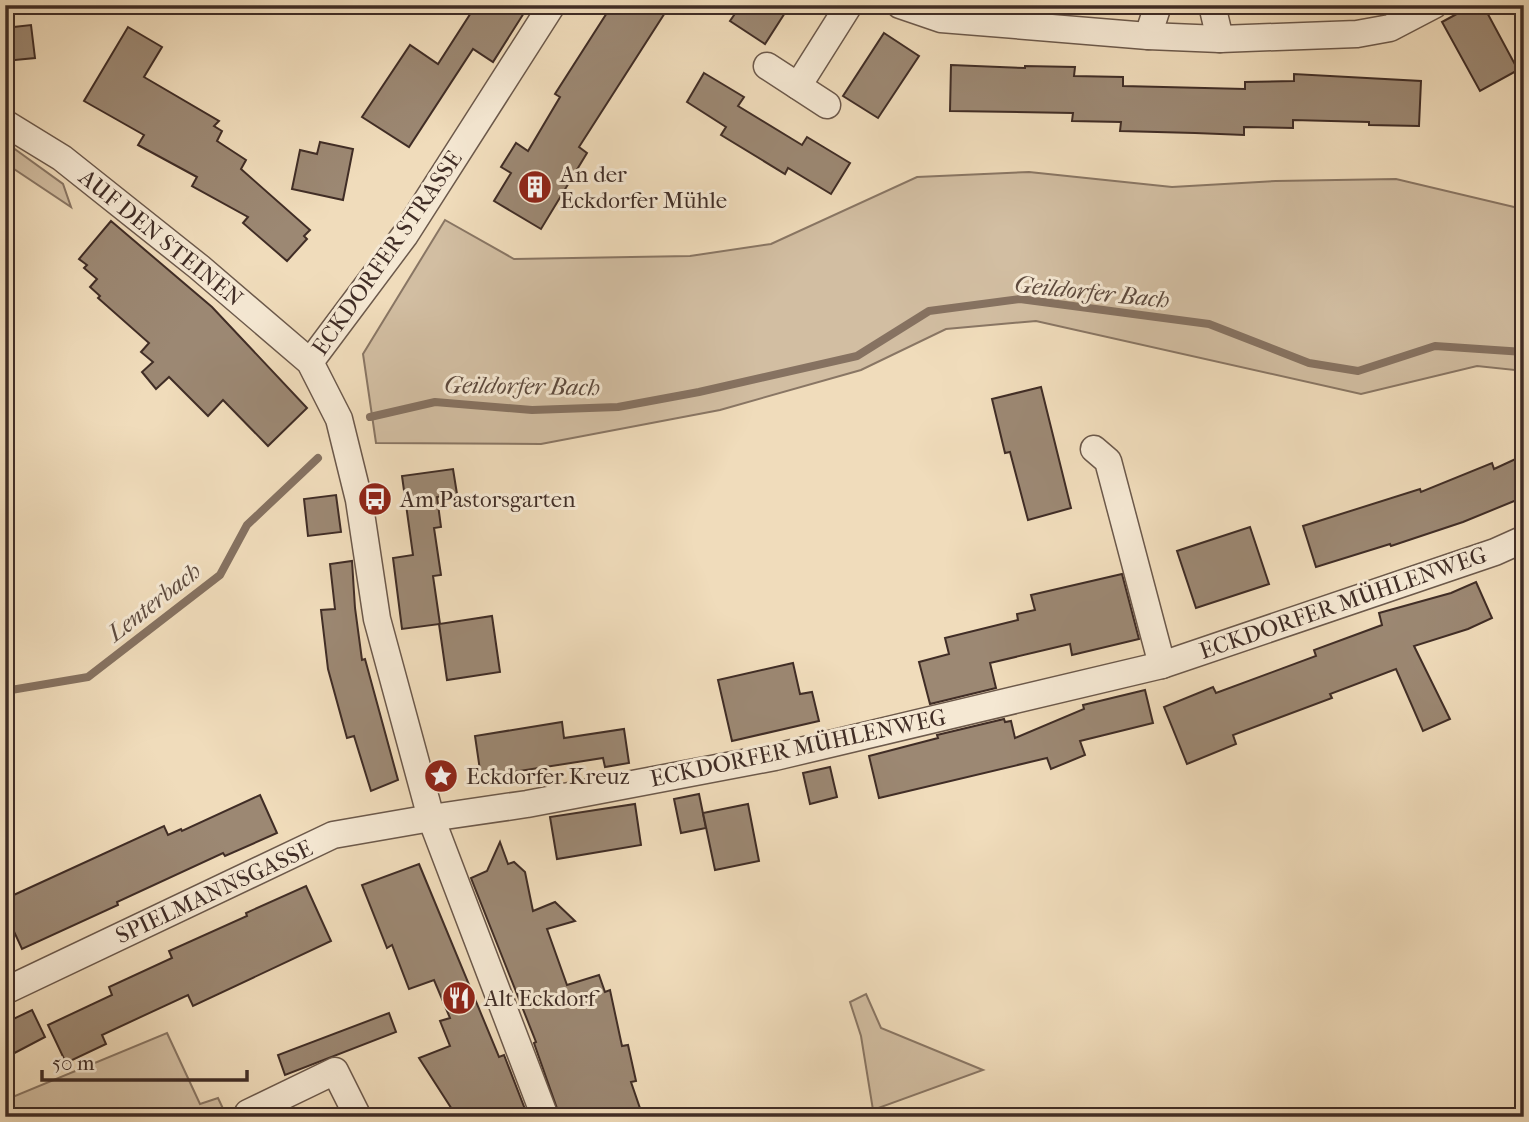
<svg xmlns="http://www.w3.org/2000/svg" width="1529" height="1122" font-family="'IM FELL French Canon',serif">
  <style>
    .green { fill: #d2bea2; stroke: #897664; stroke-width: 2 }
    .lines { fill: none; stroke-linecap: round; stroke-linejoin: round }
    .stream { stroke: #867261; stroke-width: 8 }
    .building { fill: #9c8873; stroke: #402d26; stroke-width: 2 }
    .minor-casing { stroke: #6c594b; stroke-width: 29 }
    .minor { stroke: #f5e8d3; stroke-width: 26 }
    .labels { text-anchor: middle; dominant-baseline: central; stroke-width: 6; stroke-linejoin: round; paint-order: stroke }
    .poi-label { font-size: 23px; fill: #402d26; stroke: #f5e8d3; text-anchor: start }
    .street-label { font-size: 23px; fill: #402d26; stroke: #f5e8d3 }
    .water-label { font-size: 24px; font-style: italic; fill: #5d4a3e; stroke: #f5e8d3 }
  </style>
  <rect width="100%" height="100%" fill="#f0dcbb"/>
  <filter id="stains"><feTurbulence type="fractalNoise" baseFrequency=".00286" numOctaves="4"/><feColorMatrix values="0 0 0 0 .2 0 0 0 0 .09 0 0 0 0 .02 0 0 0 .5 -.17"/></filter>
  <radialGradient id="worn" r=".72"><stop offset=".6" stop-color="#630" stop-opacity="0"/><stop offset="1" stop-color="#630" stop-opacity=".3"/></radialGradient>
  <g class="green">
    <polygon points="5,142 63,184 71,207 5,163"/>
    <polygon points="1029,172 1172,187 1276,181 1396,179 1514,207 1524,207 1524,371 1477,366 1361,394 1036,321 946,329 861,370 720,410 541,444 376,443 363,354 445,220 514,259 690,256 771,244 917,177"/>
    <polygon points="866,994 881,1028 983,1070 873,1110 861,1036 850,1002"/>
    <polygon points="167,1033 200,1104 218,1098 227,1117 18,1117 10,1098"/>
  </g>
  <g class="lines">
    <g class="stream">
      <polyline points="370,417 435,402 532,410 618,407 699,392 857,356 929,311 1020,299 1209,324 1309,363 1358,371 1435,346 1524,352"/>
      <polyline points="5,691 88,677 220,575 247,525 318,458"/>
    </g>
  </g>
  <g class="building">
    <polygon points="476,5 529,5 493,62 473,49 409,147 362,117 410,45 438,64"/>
    <polygon points="612,5 670,5 579,147 587,153 541,229 494,201 511,173 501,167 516,143 528,151 560,97 555,94"/>
    <polygon points="741,5 790,5 765,44 730,21"/>
    <polygon points="1473,5 1483,5 1518,70 1480,91 1442,22"/>
    <polygon points="31,25 35,58 5,61 5,28"/>
    <polygon points="128,27 162,47 144,77 219,121 214,126 222,131 217,141 246,160 241,169 310,230 304,236 307,239 287,261 243,223 248,217 192,186 197,177 138,145 144,135 84,101"/>
    <polygon points="884,33 919,56 878,118 843,96"/>
    <polygon points="951,65 1025,68 1025,66 1075,67 1074,76 1123,77 1123,86 1245,89 1245,82 1294,81 1294,74 1421,81 1419,126 1369,125 1369,122 1293,120 1293,128 1244,127 1244,135 1195,133 1120,131 1121,122 1072,121 1073,113 950,111"/>
    <polygon points="704,73 744,97 738,106 802,145 807,137 850,163 831,194 788,168 785,174 721,135 726,127 687,102"/>
    <polygon points="320,142 353,149 343,200 292,189 300,150 317,154"/>
    <polygon points="111,221 212,307 307,408 268,446 223,400 208,416 169,377 156,389 142,372 153,362 141,352 149,343 98,298 100,296 90,287 97,279 84,268 87,265 79,259"/>
    <polygon points="1041,387 1071,508 1028,520 1010,452 1005,453 992,399"/>
    <polygon points="1524,455 1524,497 1463,522 1391,546 1390,544 1316,567 1303,526 1420,489 1421,492 1492,463 1494,469"/>
    <polygon points="453,469 457,494 437,497 441,527 434,528 441,575 433,576 440,624 402,629 393,558 413,555 402,476"/>
    <polygon points="336,495 341,532 308,536 304,499"/>
    <polygon points="1250,527 1269,584 1196,608 1177,551"/>
    <polygon points="352,561 355,608 362,660 365,659 398,780 371,791 354,736 347,738 328,669 321,610 335,609 330,564"/>
    <polygon points="1122,574 1139,639 1072,655 1070,644 990,663 996,688 930,704 919,662 949,654 945,638 1018,620 1017,614 1035,610 1031,595"/>
    <polygon points="1476,582 1492,618 1468,629 1414,646 1450,719 1423,731 1396,669 1330,694 1332,698 1233,735 1236,744 1187,764 1164,707 1213,687 1216,693 1316,656 1314,650 1382,625 1379,613 1451,593"/>
    <polygon points="492,616 500,672 447,680 439,624"/>
    <polygon points="793,663 800,694 812,692 819,721 732,741 718,680"/>
    <polygon points="1145,690 1153,723 1080,741 1085,755 1051,769 1047,758 879,798 869,756 938,738 937,735 1004,719 1005,722 1011,721 1015,738 1084,709 1083,705"/>
    <polygon points="562,722 564,738 624,729 629,763 605,767 603,758 481,777 475,736"/>
    <polygon points="830,767 837,797 810,804 803,773"/>
    <polygon points="699,794 706,828 681,833 674,799"/>
    <polygon points="260,795 277,833 225,856 223,853 117,902 118,905 22,949 5,912 5,899 164,826 168,835 181,829 182,831"/>
    <polygon points="635,804 641,845 557,859 550,817"/>
    <polygon points="748,804 759,861 715,870 703,813"/>
    <polygon points="500,842 508,864 514,862 525,872 533,911 555,902 575,921 547,929 567,985 599,975 605,992 610,990 622,1046 628,1045 636,1081 631,1082 643,1117 560,1117 534,1043 536,1042 471,878 487,871"/>
    <polygon points="419,864 499,1057 504,1055 528,1117 457,1117 419,1058 450,1046 440,1021 450,1018 434,980 409,989 392,945 387,948 362,885"/>
    <polygon points="306,886 331,941 193,1006 188,995 102,1035 106,1044 66,1063 48,1025 112,995 109,987 172,958 169,951 247,916 246,913"/>
    <polygon points="32,1010 45,1037 5,1058 5,1023"/>
    <polygon points="389,1013 396,1032 285,1075 278,1055"/>
  </g>
  <g class="lines">
    <g class="minor-casing">
      <g id="minor">
        <polyline points="900,5 941,19 1148,36 1220,39 1357,34 1390,28 1434,5"/>
        <polyline points="1212,5 1220,39"/>
        <polyline points="1148,36 1158,5"/>
        <polyline points="767,66 827,105"/>
        <polyline points="798,86 849,5"/>
        <polyline points="5,123 62,158 199,267 310,362 339,419 359,500 377,619 431,818 545,1117"/>
        <polyline points="310,362 405,235 552,5"/>
        <polyline points="1094,449 1108,461 1162,665"/>
        <polyline points="5,991 333,835 431,818 527,804 775,757 1162,665 1495,552 1524,539"/>
        <polyline points="248,1113 335,1071 358,1117"/>
      </g>
    </g>
    <use href="#minor" class="minor"/>
  </g>
  <defs>
    <g id="building-disc" transform="scale(1.75)"><circle r="9.5" fill="#8f2418" stroke="#f5e8d3"/><path d="M-4-6H4V6H1V3H-1V6H-4ZM-2.5-4.3h1.7v1.8h-1.7ZM.8-4.3h1.7v1.8H.8ZM-2.5-1h1.7V.8h-1.7ZM.8-1h1.7V.8H.8Z" fill="#fff"/></g>
    <g id="bus-disc" transform="scale(1.75)"><circle r="9.5" fill="#8f2418" stroke="#f5e8d3"/><path d="M-5-6H5V4H4V6H2V4H-2V6H-4V4H-5ZM-3.5-4V0h7V-4ZM-3.5 1.2v1.5H-2V1.2ZM2 1.2v1.5H3.5V1.2Z" fill="#fff"/></g>
    <g id="sight-disc" transform="scale(1.75)"><circle r="9.5" fill="#8f2418" stroke="#f5e8d3"/><path d="M0-6L1.8-2.2L6-1.7L2.9 1.2L3.7 5.4L0 3.3L-3.7 5.4L-2.9 1.2L-6-1.7L-1.8-2.2Z" fill="#fff"/></g>
    <g id="restaurant-disc" transform="scale(1.75)"><circle r="9.5" fill="#8f2418" stroke="#f5e8d3"/><path d="M-5-6h1v4h1v-4h1v4h1v-4h1v5L-1.5 .5V6h-2V.5L-5-1ZM5-6V6H3V1.5H1.5Q1.5-4 5-6Z" fill="#fff"/></g>
  </defs>
  <g fill-rule="evenodd">
    <use href="#building-disc" x="535" y="187"/>
    <use href="#bus-disc" x="375" y="499"/>
    <use href="#sight-disc" x="441" y="776"/>
    <use href="#restaurant-disc" x="459" y="998"/>
  </g>
  <g class="labels">
    <g class="poi-label">
      <text x="560" y="174">An der<tspan x="560" dy="26">Eckdorfer Mühle</tspan></text>
      <text x="400" y="499">Am Pastorsgarten</text>
      <text x="466" y="776">Eckdorfer Kreuz</text>
      <text x="484" y="998">Alt Eckdorf</text>
    </g>
    <g class="street-label">
      <text transform="translate(161 238) rotate(39)">AUF DEN STEINEN</text>
      <text transform="translate(387 253) rotate(-55)">ECKDORFER STRASSE</text>
      <text transform="translate(1343 603) rotate(-19)">ECKDORFER MÜHLENWEG</text>
      <text transform="translate(798 748) rotate(-12)">ECKDORFER MÜHLENWEG</text>
      <text transform="translate(214 892) rotate(-25)">SPIELMANNSGASSE</text>
    </g>
    <g class="water-label">
      <text transform="translate(1092 292) rotate(6)">Geildorfer Bach</text>
      <text transform="translate(522 386) rotate(1)">Geildorfer Bach</text>
      <text transform="translate(154 602) rotate(-38)">Lenterbach</text>
    </g>
  </g>
  <rect width="1529" height="1122" fill="none" stroke="#f0dcbb" stroke-width="28"/>
  <rect x="7" y="7" width="1515" height="1108" fill="none" stroke="#402d26" stroke-width="3.5"/>
  <rect x="14" y="14" width="1501" height="1094" fill="none" stroke="#402d26" stroke-width="2"/>
  <path d="M42 1070v10h205v-10" fill="none" stroke="#402d26" stroke-width="3.5"/>
  <text x="52" y="1070" font-size="21" fill="#402d26" stroke="#f5e8d3" stroke-width="5" paint-order="stroke">50 m</text>
  <rect width="100%" height="100%" filter="url(#stains)"/>
  <rect width="100%" height="100%" fill="url(#worn)"/>
</svg>
